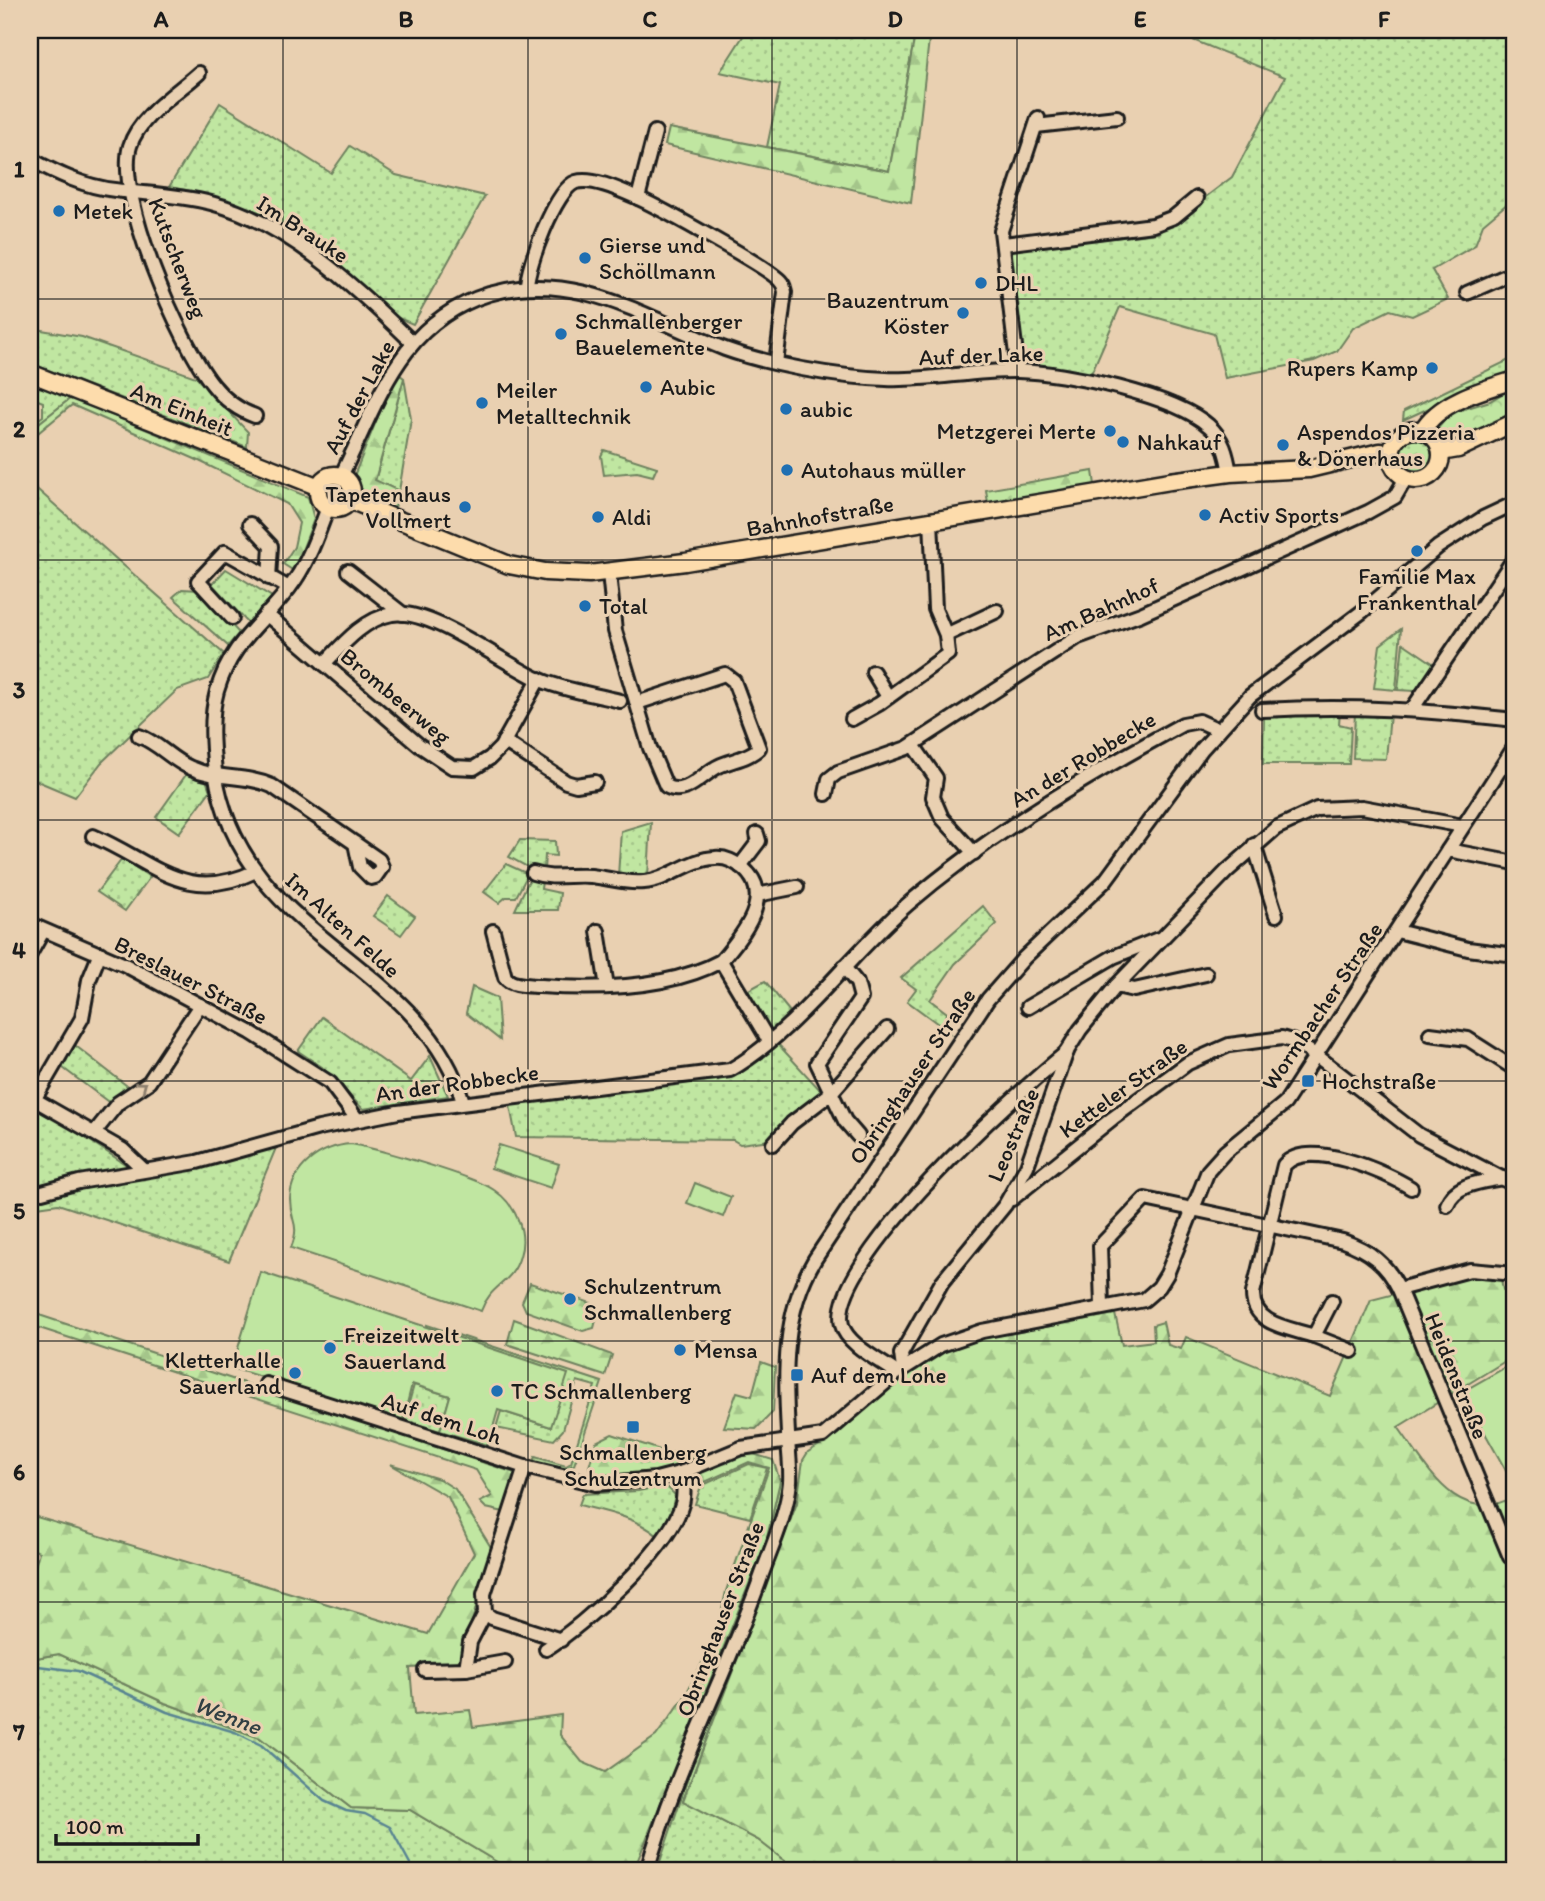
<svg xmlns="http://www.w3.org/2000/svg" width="1545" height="1901" font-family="Itim,sans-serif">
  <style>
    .grass { fill: url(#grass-dots); stroke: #6e815e; stroke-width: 2 }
    .forest { fill: url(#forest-firs); stroke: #6e815e; stroke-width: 2 }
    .park { fill: url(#park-crowns); stroke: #6e815e; stroke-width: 2 }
    .pitch { fill: #c0e6a1; stroke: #6e815e; stroke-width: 2 }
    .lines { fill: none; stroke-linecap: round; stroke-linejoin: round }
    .stream { stroke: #588492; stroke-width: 2.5 }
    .minor-casing { stroke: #1c1c1c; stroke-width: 18 }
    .major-casing { stroke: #1c1c1c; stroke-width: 21 }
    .minor { stroke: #e9d0b1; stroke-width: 12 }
    .major { stroke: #fddcac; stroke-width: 16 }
    .oneway { stroke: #8d7f6e }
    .grid { fill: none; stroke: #1c1c1c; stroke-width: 2; stroke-opacity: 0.55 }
    .poi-dot { fill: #1f6fb2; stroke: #e9d0b1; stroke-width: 2.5 }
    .labels { text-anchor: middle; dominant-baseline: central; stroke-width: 6; stroke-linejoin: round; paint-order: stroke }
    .poi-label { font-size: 23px; fill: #1c1c1c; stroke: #e9d0b1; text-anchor: start }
    .street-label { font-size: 23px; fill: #1c1c1c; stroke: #e9d0b1 }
    .water-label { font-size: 24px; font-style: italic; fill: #303f43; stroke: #e9d0b1 }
    .neatline { fill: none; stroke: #1c1c1c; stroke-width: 2.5 }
    .grid-label { font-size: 23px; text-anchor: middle; font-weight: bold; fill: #1c1c1c }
  </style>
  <defs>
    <pattern id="grass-dots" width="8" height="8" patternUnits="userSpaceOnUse" patternTransform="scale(1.75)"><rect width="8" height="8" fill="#c0e6a1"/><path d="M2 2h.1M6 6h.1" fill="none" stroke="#a4c58a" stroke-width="1.8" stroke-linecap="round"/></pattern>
    <pattern id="forest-firs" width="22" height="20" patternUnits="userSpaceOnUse" patternTransform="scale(1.75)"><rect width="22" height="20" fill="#c0e6a1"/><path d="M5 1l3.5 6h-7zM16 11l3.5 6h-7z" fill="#a4c58a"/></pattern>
    <pattern id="park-crowns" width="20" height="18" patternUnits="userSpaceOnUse" patternTransform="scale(1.75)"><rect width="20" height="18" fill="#c0e6a1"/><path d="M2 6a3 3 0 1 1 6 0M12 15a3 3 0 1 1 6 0" fill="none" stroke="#a4c58a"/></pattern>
  </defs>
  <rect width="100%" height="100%" fill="#e9d0b1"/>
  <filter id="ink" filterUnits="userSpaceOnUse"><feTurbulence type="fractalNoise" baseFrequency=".0143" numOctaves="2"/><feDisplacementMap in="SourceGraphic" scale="14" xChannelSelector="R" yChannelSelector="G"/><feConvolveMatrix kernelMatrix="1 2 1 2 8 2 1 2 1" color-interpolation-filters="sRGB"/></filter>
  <g filter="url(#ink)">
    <g class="grass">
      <polygon points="747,30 916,30 889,171 767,147 780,85 720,72"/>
      <polygon points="1135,30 1515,30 1515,197 1483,224 1475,245 1432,270 1448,299 1412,316 1390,310 1353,328 1337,351 1314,361 1225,378 1214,334 1120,307 1091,374 1021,362 1008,254 1013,249 1158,233 1232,177 1285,77 1188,38 1136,38"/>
      <polygon points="220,103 331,173 350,146 396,175 485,196 413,324 396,317 271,216 197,192 169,187"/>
      <polygon points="30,328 82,337 196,377 248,432 247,447 30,363"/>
      <polygon points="1515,357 1515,373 1490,380 1403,420 1404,411"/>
      <polygon points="404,378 411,419 399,491 375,481"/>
      <polygon points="30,380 71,398 30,430 30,425 43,416 43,402 30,397"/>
      <circle cx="1416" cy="455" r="18"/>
      <polygon points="604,450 657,467 653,476 637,472 604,475 601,456"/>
      <polygon points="30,483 224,654 208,679 177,690 101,763 75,797 30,778"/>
      <polygon points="226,569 272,597 248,623 212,584"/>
      <polygon points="182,589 199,590 239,633 228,646 173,597"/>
      <polygon points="1401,629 1396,690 1374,688 1380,645"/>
      <polygon points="1403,643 1434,664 1415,691 1398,690"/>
      <polygon points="1340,711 1339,724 1351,727 1349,764 1263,764 1264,714"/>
      <polygon points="1355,712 1390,714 1386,759 1353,758"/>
      <polygon points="188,772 205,777 210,791 179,833 156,817"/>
      <polygon points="651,822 648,877 618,876 621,831"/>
      <polygon points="520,840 555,841 556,856 545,855 544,870 531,869 509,857"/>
      <polygon points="122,859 150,877 125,911 97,892"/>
      <polygon points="506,864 528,874 516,897 506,897 499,903 484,892"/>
      <polygon points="530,878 542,881 541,889 560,893 558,910 515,910"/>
      <polygon points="388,896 415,916 401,935 373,916"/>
      <polygon points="983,906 997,924 955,964 930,1000 947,1013 945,1023 949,1032 907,1001 916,989 901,978"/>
      <polygon points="765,981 790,1012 769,1032 745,992"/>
      <polygon points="472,987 497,998 500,1040 466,1013"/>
      <polygon points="322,1017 411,1081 430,1056 448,1096 363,1109 322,1067 298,1051"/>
      <polygon points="776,1042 823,1093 778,1126 770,1140 740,1144 733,1140 516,1137 509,1101 718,1080 751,1063"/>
      <polygon points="72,1043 131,1089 111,1104 59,1065"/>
      <polygon points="30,1101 146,1178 276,1148 229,1261 58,1204 30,1208"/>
      <polygon points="427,1325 602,1382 574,1465 563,1470 533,1461 535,1457 566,1466 571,1463 595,1386 577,1381 563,1430 554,1440 496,1428 501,1411 551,1427 427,1328"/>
      <polygon points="414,1385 450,1396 440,1431 404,1420"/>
      <polygon points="749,1464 767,1468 750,1518 695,1504 701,1486"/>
      <polygon points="780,1481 800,1481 797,1503 683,1800 758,1840 798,1871 657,1871 766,1542"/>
      <path d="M666 1486 675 1495 670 1517 658 1536C635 1517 608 1512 579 1505L583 1494 638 1491Z"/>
      <polygon points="59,1654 165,1703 260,1738 351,1808 410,1810 512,1871 30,1871 30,1659"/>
    </g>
    <g class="forest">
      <polygon points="916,30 930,30 911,203 665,145 669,128 889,171"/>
      <polygon points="396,372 404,378 375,480 399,491 394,512 369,501 354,476"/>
      <polygon points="71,398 308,497 314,519 294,571 283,564 294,547 299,523 287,504 195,459 72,405 33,437 30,433 30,430"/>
      <polygon points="1093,471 1095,485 988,503 986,490"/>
      <path d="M1468 1275 1501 1279 1503 1290 1515 1292V1289V1355L1398 1427C1427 1466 1457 1529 1515 1496V1871H798L758 1840 683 1801 797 1503 803 1460 808 1452 838 1434 897 1380 948 1345 1115 1314 1122 1345 1154 1341 1153 1325 1163 1322 1168 1345 1181 1349 1186 1337 1330 1396 1371 1300Z"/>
      <polygon points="530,1283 591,1303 598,1312 594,1328 583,1331 526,1311 522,1302"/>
      <polygon points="30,1312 515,1473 504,1512 486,1508 480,1502 492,1496 476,1470 30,1325"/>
      <polygon points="514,1319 612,1355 605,1376 507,1344"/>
      <polygon points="761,1362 775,1367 773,1412 756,1429 724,1427 737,1392 752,1396"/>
      <path d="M612 1434 666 1452H706C674 1466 627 1490 592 1476L589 1467 596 1442Z"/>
      <polygon points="753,1454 773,1460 780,1481 766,1542 637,1862 630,1871 512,1871 410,1810 351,1808 260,1738 165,1703 59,1654 30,1659 30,1585 39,1552 30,1548 30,1515 428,1634 474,1553 448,1497 390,1464 439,1479 455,1489 492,1549 460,1665 410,1668 414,1715 470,1710 473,1727 561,1715 560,1735 582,1762 605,1772 656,1736 684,1698 717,1634 726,1591 769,1468 749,1462 694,1487 698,1474 737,1457"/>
    </g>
    <polygon class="park" points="1515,386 1515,416 1455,442 1441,439 1438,428 1451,413 1490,401"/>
    <g class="pitch">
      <path d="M351 1144C378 1149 474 1176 494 1190 515 1204 528 1232 520 1256 512 1285 491 1283 481 1311L291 1248C301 1222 290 1223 290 1199 291 1167 321 1146 351 1144Z"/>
      <polygon points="499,1145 559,1164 551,1188 491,1168"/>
      <polygon points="695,1183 731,1197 723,1217 687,1203"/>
      <polygon points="261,1272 568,1374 551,1427 498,1410 488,1445 440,1431 450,1396 412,1384 403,1420 232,1368"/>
      <polygon points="1515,1362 1515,1484 1514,1485 1462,1392"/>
    </g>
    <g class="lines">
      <polyline class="stream" points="30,1665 78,1671 167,1712 235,1732 261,1745 324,1801 346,1811 365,1814 390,1827 414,1871"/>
      <g class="minor-casing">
        <g id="minor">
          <path d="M199 73C177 93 139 116 130 146 115 196 180 344 213 385 224 399 238 410 255 416"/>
          <polyline points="1036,126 1117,117"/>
          <path d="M30 159C56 173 85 187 115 190 147 194 179 195 211 203 288 223 356 287 412 342"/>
          <polyline points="638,198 655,132"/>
          <polyline points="1004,244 1153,225 1174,217 1197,198"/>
          <path d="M527 286C527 267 556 188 576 182 593 177 622 191 638 198 658 207 772 269 781 282 784 285 784 288 785 292L776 363"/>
          <polyline points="1467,293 1515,272"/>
          <polyline points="1018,371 1001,231 1038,118"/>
          <path d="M341 476C379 401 399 322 489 294 576 268 647 319 725 349 750 358 776 364 802 369 829 374 858 378 886 379 930 381 973 370 1018 371 1064 372 1175 395 1209 426 1223 438 1227 455 1230 473"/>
          <path d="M328 507C319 531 310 558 295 580 266 623 233 637 217 691 210 717 212 745 215 771 239 939 422 959 463 1102"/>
          <polyline points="250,524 271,546 269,578"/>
          <polyline points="348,571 403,614"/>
          <path d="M609 573 615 631 650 748 666 786C686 798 703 773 719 766 732 760 749 758 759 748L734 681 725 674 637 703"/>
          <polyline points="266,614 419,745 452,767 474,768 490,758 501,747 539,679"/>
          <polyline points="232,618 198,581 225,552 289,588"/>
          <polyline points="946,635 997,611"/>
          <path d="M324 664C343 644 364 619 392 614 431 608 501 662 538 679 563 690 593 694 620 701"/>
          <polyline points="873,672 888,697"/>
          <polyline points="1413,708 1515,557"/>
          <path d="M1262 710C1351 705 1427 710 1515 720"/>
          <polyline points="852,719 879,704 948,654 946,635 935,609 931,520"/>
          <path d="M139 736C159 743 171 760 191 768 217 780 245 774 272 786L379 860 382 867 375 877 371 878 360 867 355 843"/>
          <polyline points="504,741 566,782 576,785 595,782"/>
          <polyline points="913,745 936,778 933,797 942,818 974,853"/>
          <polyline points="826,794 829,779 838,772 907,748 1078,637 1141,614 1368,512 1395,497 1406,478"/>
          <path d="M93 836C154 862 185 905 256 871"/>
          <polyline points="1254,845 1276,915"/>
          <polyline points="1448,850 1515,863"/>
          <polyline points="740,866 759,841 757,834"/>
          <path d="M533 873C554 880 571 874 591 876 609 878 626 884 644 882 669 880 689 859 715 858 725 857 736 862 744 869 776 897 741 937 721 961"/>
          <polyline points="757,895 797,887"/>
          <polyline points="30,924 125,965 250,1032 330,1083 357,1119"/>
          <path d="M493 931 505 977C512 987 529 985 540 986 598 990 669 989 721 961L769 1041"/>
          <polyline points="598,931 607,987"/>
          <polyline points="1397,931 1468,949 1515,955"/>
          <polyline points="30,954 43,931"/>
          <polyline points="844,967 857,983 861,998 817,1063 845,1121 858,1136"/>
          <polyline points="1116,986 1134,990 1206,974"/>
          <polyline points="1028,1007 1113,957 1158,939"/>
          <polyline points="1430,1034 1468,1039 1515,1069"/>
          <polyline points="30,1097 123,1150 144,1170"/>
          <polyline points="34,1100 82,1018 89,980 100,953"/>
          <polyline points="94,1133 118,1103 149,1082 200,1005"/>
          <polyline points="773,1144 792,1123 830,1094 887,1029"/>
          <path d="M42 1192 79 1182 197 1162 319 1128 398 1112 730 1070C794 1034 851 953 908 904 991 833 1087 776 1183 724L1199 721 1219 730"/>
          <polyline points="1012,1199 1113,1118 1188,1063 1229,1045 1282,1038 1295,1042 1317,1056 1419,1135 1515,1185"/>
          <path d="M1447 1205C1455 1183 1483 1182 1503 1178"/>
          <polyline points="1399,1289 1470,1270 1515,1274"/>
          <path d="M1332 1301 1314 1336C1290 1328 1252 1325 1253 1293L1284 1165C1308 1138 1386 1172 1411 1188"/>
          <path d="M1102 1306 1100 1246 1145 1199 1343 1241C1369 1250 1387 1264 1399 1289L1510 1557"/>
          <polyline points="1314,1336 1352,1351"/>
          <polyline points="903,1369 901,1354 942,1282 1005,1205 1027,1166 1067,1051 1080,1030 1116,986 1227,871 1276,828 1317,809 1362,807 1463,826"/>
          <path d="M897 1373C881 1361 847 1345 842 1325 826 1263 1019 1091 1067 1052"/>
          <polyline points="266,1384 525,1467 596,1484 656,1479 683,1472 741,1448 823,1436 897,1373 941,1345 982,1331 1144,1300 1159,1287 1167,1274 1208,1171 1225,1152 1285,1103 1515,746"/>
          <polyline points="485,1613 492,1618 561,1640"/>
          <path d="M546 1649C586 1623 669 1550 682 1504 685 1494 683 1482 683 1472"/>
          <polyline points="466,1669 470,1642 485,1613 484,1594 525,1467"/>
          <polyline points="425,1670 466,1669 505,1662"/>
          <path d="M647 1871C675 1769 727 1674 762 1574 773 1544 787 1513 790 1482 791 1466 788 1450 788 1434 785 1373 782 1314 815 1259L988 999 1024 958 1105 881 1202 749 1250 696 1363 611 1438 547 1483 518 1515 503"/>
        </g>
      </g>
      <g class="major-casing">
        <g id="major">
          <polyline points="30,373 319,487"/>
          <circle cx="1416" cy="455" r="25"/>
          <path d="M1422 431C1439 401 1485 389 1515 380"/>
          <polyline points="1441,452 1458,449 1515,422"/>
          <circle cx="335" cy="492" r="17"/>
          <polyline points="350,500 509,565 545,572 589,574 685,562 1170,481 1230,473 1309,469 1380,452 1391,453"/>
        </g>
      </g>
      <use href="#minor" class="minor"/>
      <use href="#major" class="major"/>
    </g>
    <defs><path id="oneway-chevron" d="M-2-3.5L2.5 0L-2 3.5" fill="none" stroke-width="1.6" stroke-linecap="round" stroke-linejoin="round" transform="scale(1.75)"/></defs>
    <use class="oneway" href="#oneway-chevron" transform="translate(142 1086) rotate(-37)"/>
  </g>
  <path class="grid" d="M283 30V1871M528 30V1871M772 30V1871M1017 30V1871M1262 30V1871M30 299H1515M30 560H1515M30 820H1515M30 1081H1515M30 1341H1515M30 1602H1515"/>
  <g class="poi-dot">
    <circle cx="59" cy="211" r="7"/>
    <circle cx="585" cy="258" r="7"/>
    <circle cx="981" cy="283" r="7"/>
    <circle cx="963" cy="313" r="7"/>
    <circle cx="561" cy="334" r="7"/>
    <circle cx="1432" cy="368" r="7"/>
    <circle cx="646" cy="387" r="7"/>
    <circle cx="482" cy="403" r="7"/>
    <circle cx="786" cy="409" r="7"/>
    <circle cx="1110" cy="431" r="7"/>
    <circle cx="1123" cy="442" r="7"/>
    <circle cx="1283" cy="445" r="7"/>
    <circle cx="787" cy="470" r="7"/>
    <circle cx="465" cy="507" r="7"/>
    <circle cx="1205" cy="515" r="7"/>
    <circle cx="598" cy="517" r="7"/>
    <circle cx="1417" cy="551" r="7"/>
    <circle cx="585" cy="606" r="7"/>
    <rect x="1301" y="1074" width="14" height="14" rx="3.5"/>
    <circle cx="570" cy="1299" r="7"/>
    <circle cx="330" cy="1348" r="7"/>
    <circle cx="680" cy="1350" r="7"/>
    <circle cx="295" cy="1373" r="7"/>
    <rect x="790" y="1368" width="14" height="14" rx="3.5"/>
    <circle cx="497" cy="1391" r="7"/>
    <rect x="626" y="1420" width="14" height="14" rx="3.5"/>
  </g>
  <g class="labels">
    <g class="poi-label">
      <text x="73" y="211">Metek</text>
      <text x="599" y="245">Gierse und<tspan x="599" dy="26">Schöllmann</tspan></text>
      <text x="995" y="283">DHL</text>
      <text x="949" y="300" text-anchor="end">Bauzentrum<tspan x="949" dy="26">Köster</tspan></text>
      <text x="575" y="321">Schmallenberger<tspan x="575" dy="26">Bauelemente</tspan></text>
      <text x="1418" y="368" text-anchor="end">Rupers Kamp</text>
      <text x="660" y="387">Aubic</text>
      <text x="496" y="390">Meiler<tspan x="496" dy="26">Metalltechnik</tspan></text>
      <text x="800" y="409">aubic</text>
      <text x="1096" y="431" text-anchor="end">Metzgerei Merte</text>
      <text x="1297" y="432">Aspendos Pizzeria<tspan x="1297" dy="26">&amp; Dönerhaus</tspan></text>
      <text x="1137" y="442">Nahkauf</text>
      <text x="801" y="470">Autohaus müller</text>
      <text x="451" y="494" text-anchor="end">Tapetenhaus<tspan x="451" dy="26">Vollmert</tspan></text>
      <text x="1219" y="515">Activ Sports</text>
      <text x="612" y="517">Aldi</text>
      <text x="1417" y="576" text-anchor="middle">Familie Max<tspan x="1417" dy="26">Frankenthal</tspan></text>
      <text x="599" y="606">Total</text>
      <text x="1322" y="1081">Hochstraße</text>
      <text x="584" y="1286">Schulzentrum<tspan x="584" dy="26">Schmallenberg</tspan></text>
      <text x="344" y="1335">Freizeitwelt<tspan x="344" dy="26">Sauerland</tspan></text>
      <text x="694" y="1350">Mensa</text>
      <text x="281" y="1360" text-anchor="end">Kletterhalle<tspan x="281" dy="26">Sauerland</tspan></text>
      <text x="811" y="1375">Auf dem Lohe</text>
      <text x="511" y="1391">TC Schmallenberg</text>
      <text x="633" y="1452" text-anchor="middle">Schmallenberg<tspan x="633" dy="26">Schulzentrum</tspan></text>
    </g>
    <g class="street-label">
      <text transform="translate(303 229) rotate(33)">Im Brauke</text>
      <text transform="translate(178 258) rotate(69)">Kutscherweg</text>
      <text transform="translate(981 355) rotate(-2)">Auf der Lake</text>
      <text transform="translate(359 397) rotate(-62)">Auf der Lake</text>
      <text transform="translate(182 409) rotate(22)">Am Einheit</text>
      <text transform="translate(820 516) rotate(-10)">Bahnhofstraße</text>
      <text transform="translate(1101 609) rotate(-24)">Am Bahnhof</text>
      <text transform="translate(396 696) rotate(40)">Brombeerweg</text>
      <text transform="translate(1083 759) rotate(-31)">An der Robbecke</text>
      <text transform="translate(343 925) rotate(42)">Im Alten Felde</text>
      <text transform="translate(191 980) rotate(27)">Breslauer Straße</text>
      <text transform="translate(1322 1006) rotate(-56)">Wormbacher Straße</text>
      <text transform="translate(912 1076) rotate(-56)">Obringhauser Straße</text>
      <text transform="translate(457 1083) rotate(-8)">An der Robbecke</text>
      <text transform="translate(1123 1088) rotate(-36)">Ketteler Straße</text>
      <text transform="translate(1013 1135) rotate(-67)">Leostraße</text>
      <text transform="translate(1457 1376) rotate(68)">Heidenstraße</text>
      <text transform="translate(442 1418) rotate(18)">Auf dem Loh</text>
      <text transform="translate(720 1619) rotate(-69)">Obringhauser Straße</text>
    </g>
    <g class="water-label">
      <text transform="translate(228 1715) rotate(21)">Wenne</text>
    </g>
  </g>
  <rect width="1545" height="1901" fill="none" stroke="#e9d0b1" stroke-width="77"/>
  <path d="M56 1834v10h142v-10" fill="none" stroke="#1c1c1c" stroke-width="3.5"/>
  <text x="66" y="1834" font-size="21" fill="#1c1c1c" stroke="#e9d0b1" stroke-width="5" paint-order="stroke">100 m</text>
  <rect x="38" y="38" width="1468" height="1824" class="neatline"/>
  <g class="grid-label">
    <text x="161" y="27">A</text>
    <text x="406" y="27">B</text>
    <text x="650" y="27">C</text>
    <text x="895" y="27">D</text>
    <text x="1140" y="27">E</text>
    <text x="1384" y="27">F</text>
    <text x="19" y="177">1</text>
    <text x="19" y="437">2</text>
    <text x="19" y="698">3</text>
    <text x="19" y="958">4</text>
    <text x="19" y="1219">5</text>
    <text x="19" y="1480">6</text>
    <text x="19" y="1740">7</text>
  </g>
</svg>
